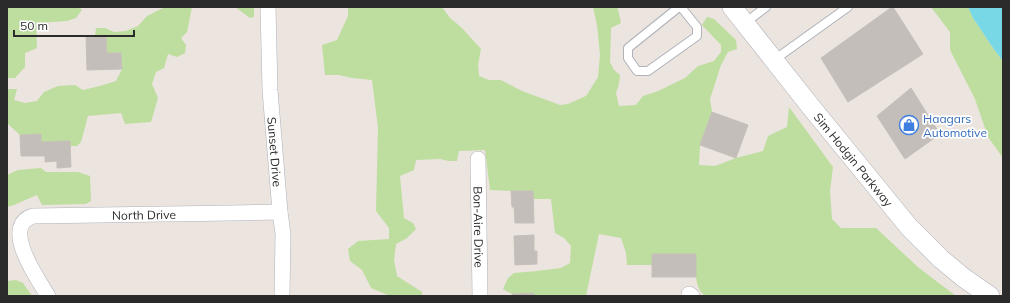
<svg xmlns="http://www.w3.org/2000/svg" width="1010" height="303" font-family="Mulish,sans-serif">
  <style>
    .green { fill: #bdde9f }
    .water { fill: #79d8e6 }
    .building { fill: #c4bebb; stroke: #c7c0b8 }
    .lines { fill: none; stroke-linecap: round; stroke-linejoin: round }
    .service-casing { stroke: #afb2ba; stroke-width: 10 }
    .minor-casing { stroke: #afb2ba; stroke-width: 16 }
    .tertiary-casing { stroke: #afb2ba; stroke-width: 20 }
    .service { stroke: #fff; stroke-width: 8 }
    .minor { stroke: #fff; stroke-width: 15 }
    .tertiary { stroke: #fff; stroke-width: 19 }
    .labels { text-anchor: middle; dominant-baseline: central; stroke-width: 3.5; stroke-linejoin: round; paint-order: stroke }
    .shop-label { font-size: 12px; fill: #366cbe; stroke: #fff; text-anchor: start }
    .street-label { font-size: 12px; fill: #2b2b2b; stroke: #fff }
  </style>
  <rect width="100%" height="100%" fill="#ece4de"/>
  <g class="green">
    <polygon points="7,7 79,7 82,10 76,18 67,21 36,23 37,48 25,53 25,67 15,78 7,78"/>
    <polygon points="165,7 192,7 187,32 181,38 186,45 185,53 177,57 168,54 164,68 156,72 152,84 158,98 151,122 125,124 121,113 88,116 81,142 77,146 70,146 70,141 41,142 41,134 20,135 7,123 7,89 17,89 14,100 25,103 37,101 44,92 58,86 75,85 83,90 100,86 116,81 122,69 121,53 107,53 106,36 95,36 96,28 105,28 114,32 126,31 138,26 147,16"/>
    <polygon points="235,7 254,7 254,17 250,18"/>
    <path d="M348 7H442L450 18 461 27 481 49 478 65 479 76 489 80H501L522 91 560 105 568 104 586 96 598 77 600 55 597 25 593 7H616L618 9 621 23 611 28 610 62 614 70 620 75 619 84 616 93 619 106 636 105 643 96 658 91 685 78 698 66 714 61 721 52V45L702 25 707 17 714 19 736 40 737 49 728 52 721 65 710 99 712 112 700 145 699 165 715 166 736 158 763 151 768 136 787 127 789 107 833 167 830 191 832 219 841 228H876L919 268 956 296H705C693 287 696 267 696 254H653L652 265H627L626 253 621 238 599 234 586 296H534V293L512 294 503 289 508 278 514 273 537 271 561 268 570 263 571 246 564 238 555 233 551 199H533V191H511L490 190 485 150 459 151 457 161H449L440 159 416 160 414 170 400 176 404 218 413 223 416 229 407 238 396 244 394 260 397 276 422 292V296H390L371 288 362 270 350 261 348 249 358 241 389 239V228L376 211 378 128 372 80 352 78 339 75H325L322 45 337 40 348 16Z"/>
    <polygon points="931,7 968,7 973,18 993,48 1003,61 1003,158 988,137 975,99 950,50 950,32"/>
    <polygon points="41,168 46,172 78,172 90,176 91,201 86,204 42,205 37,195 14,205 7,207 7,175 18,170"/>
    <polygon points="16,280 23,283 32,296 7,296 7,281"/>
  </g>
  <polygon class="water" points="968,7 1003,7 1003,61 993,48 973,18"/>
  <g class="building">
    <polygon points="892,7 893,7 923,54 848,102 821,58"/>
    <polygon points="86,36 106,36 107,53 121,53 122,69 87,70"/>
    <polygon points="911,88 940,134 905,159 877,116"/>
    <polygon points="712,112 748,125 736,158 700,145"/>
    <polygon points="41,134 41,142 70,141 71,167 57,168 57,161 45,162 45,156 21,156 20,135"/>
    <polygon points="511,191 533,191 534,223 515,223 514,207 512,207"/>
    <polygon points="534,235 534,251 537,251 537,264 515,265 514,236"/>
    <rect x="652" y="254" width="44" height="23"/>
    <polygon points="534,293 534,296 513,296 512,294"/>
  </g>
  <g class="lines">
    <g class="service-casing">
      <g id="service">
        <polyline points="679,7 628,48 628,58 637,71 648,71 697,36 697,27 681,7"/>
        <polyline points="745,23 766,7"/>
        <polyline points="774,60 848,7"/>
      </g>
    </g>
    <g class="minor-casing">
      <g id="minor">
        <path id="s1" d="M268 7 270 90 280 212 283 234 282 296"/>
        <path id="s2" d="M478 159 480 296"/>
        <polyline points="689,294 692,296"/>
        <path id="s3" d="M48 296C38 279 0 226 33 216L232 213 280 212"/>
      </g>
    </g>
    <g class="tertiary-casing">
      <g id="tertiary">
        <path id="s4" d="M732 7 811 107 909 227 941 259 964 278 990 296"/>
      </g>
    </g>
    <use href="#service" class="service"/>
    <use href="#minor" class="minor"/>
    <use href="#tertiary" class="tertiary"/>
  </g>
  <defs>
    <g id="shop-ring" transform="scale(1)"><circle r="9.5" fill="#fff" stroke="#3f7fe0" stroke-width="1.5"/><path d="M-5-2.5h2.3a2.7 3.5 0 0 1 5.4 0H5L5.5 6h-11ZM-1.5-2.5h3a1.5 2.3 0 0 0-3 0Z" fill="#3f7fe0"/></g>
  </defs>
  <g fill-rule="evenodd">
    <use href="#shop-ring" x="909" y="125"/>
  </g>
  <g class="labels">
    <g class="shop-label">
      <text x="923" y="118">Haagars<tspan x="923" dy="14">Automotive</tspan></text>
    </g>
    <g class="street-label">
      <text stroke="none"><textPath href="#s1" startOffset="145">Sunset Drive</textPath></text>
      <text stroke="none"><textPath href="#s4" startOffset="195">Sim Hodgin Parkway</textPath></text>
      <text stroke="none"><textPath href="#s3" startOffset="204">North Drive</textPath></text>
      <text stroke="none"><textPath href="#s2" startOffset="68">Bon-Aire Drive</textPath></text>
    </g>
  </g>
  <rect width="1010" height="303" fill="none" stroke="#2b2b2b" stroke-width="16"/>
  <path d="M14 30v6h120v-6" fill="none" stroke="#2b2b2b" stroke-width="2"/>
  <text x="20" y="30" font-size="12" fill="#2b2b2b" stroke="#ffffff" stroke-width="3" paint-order="stroke">50 m</text>
</svg>
